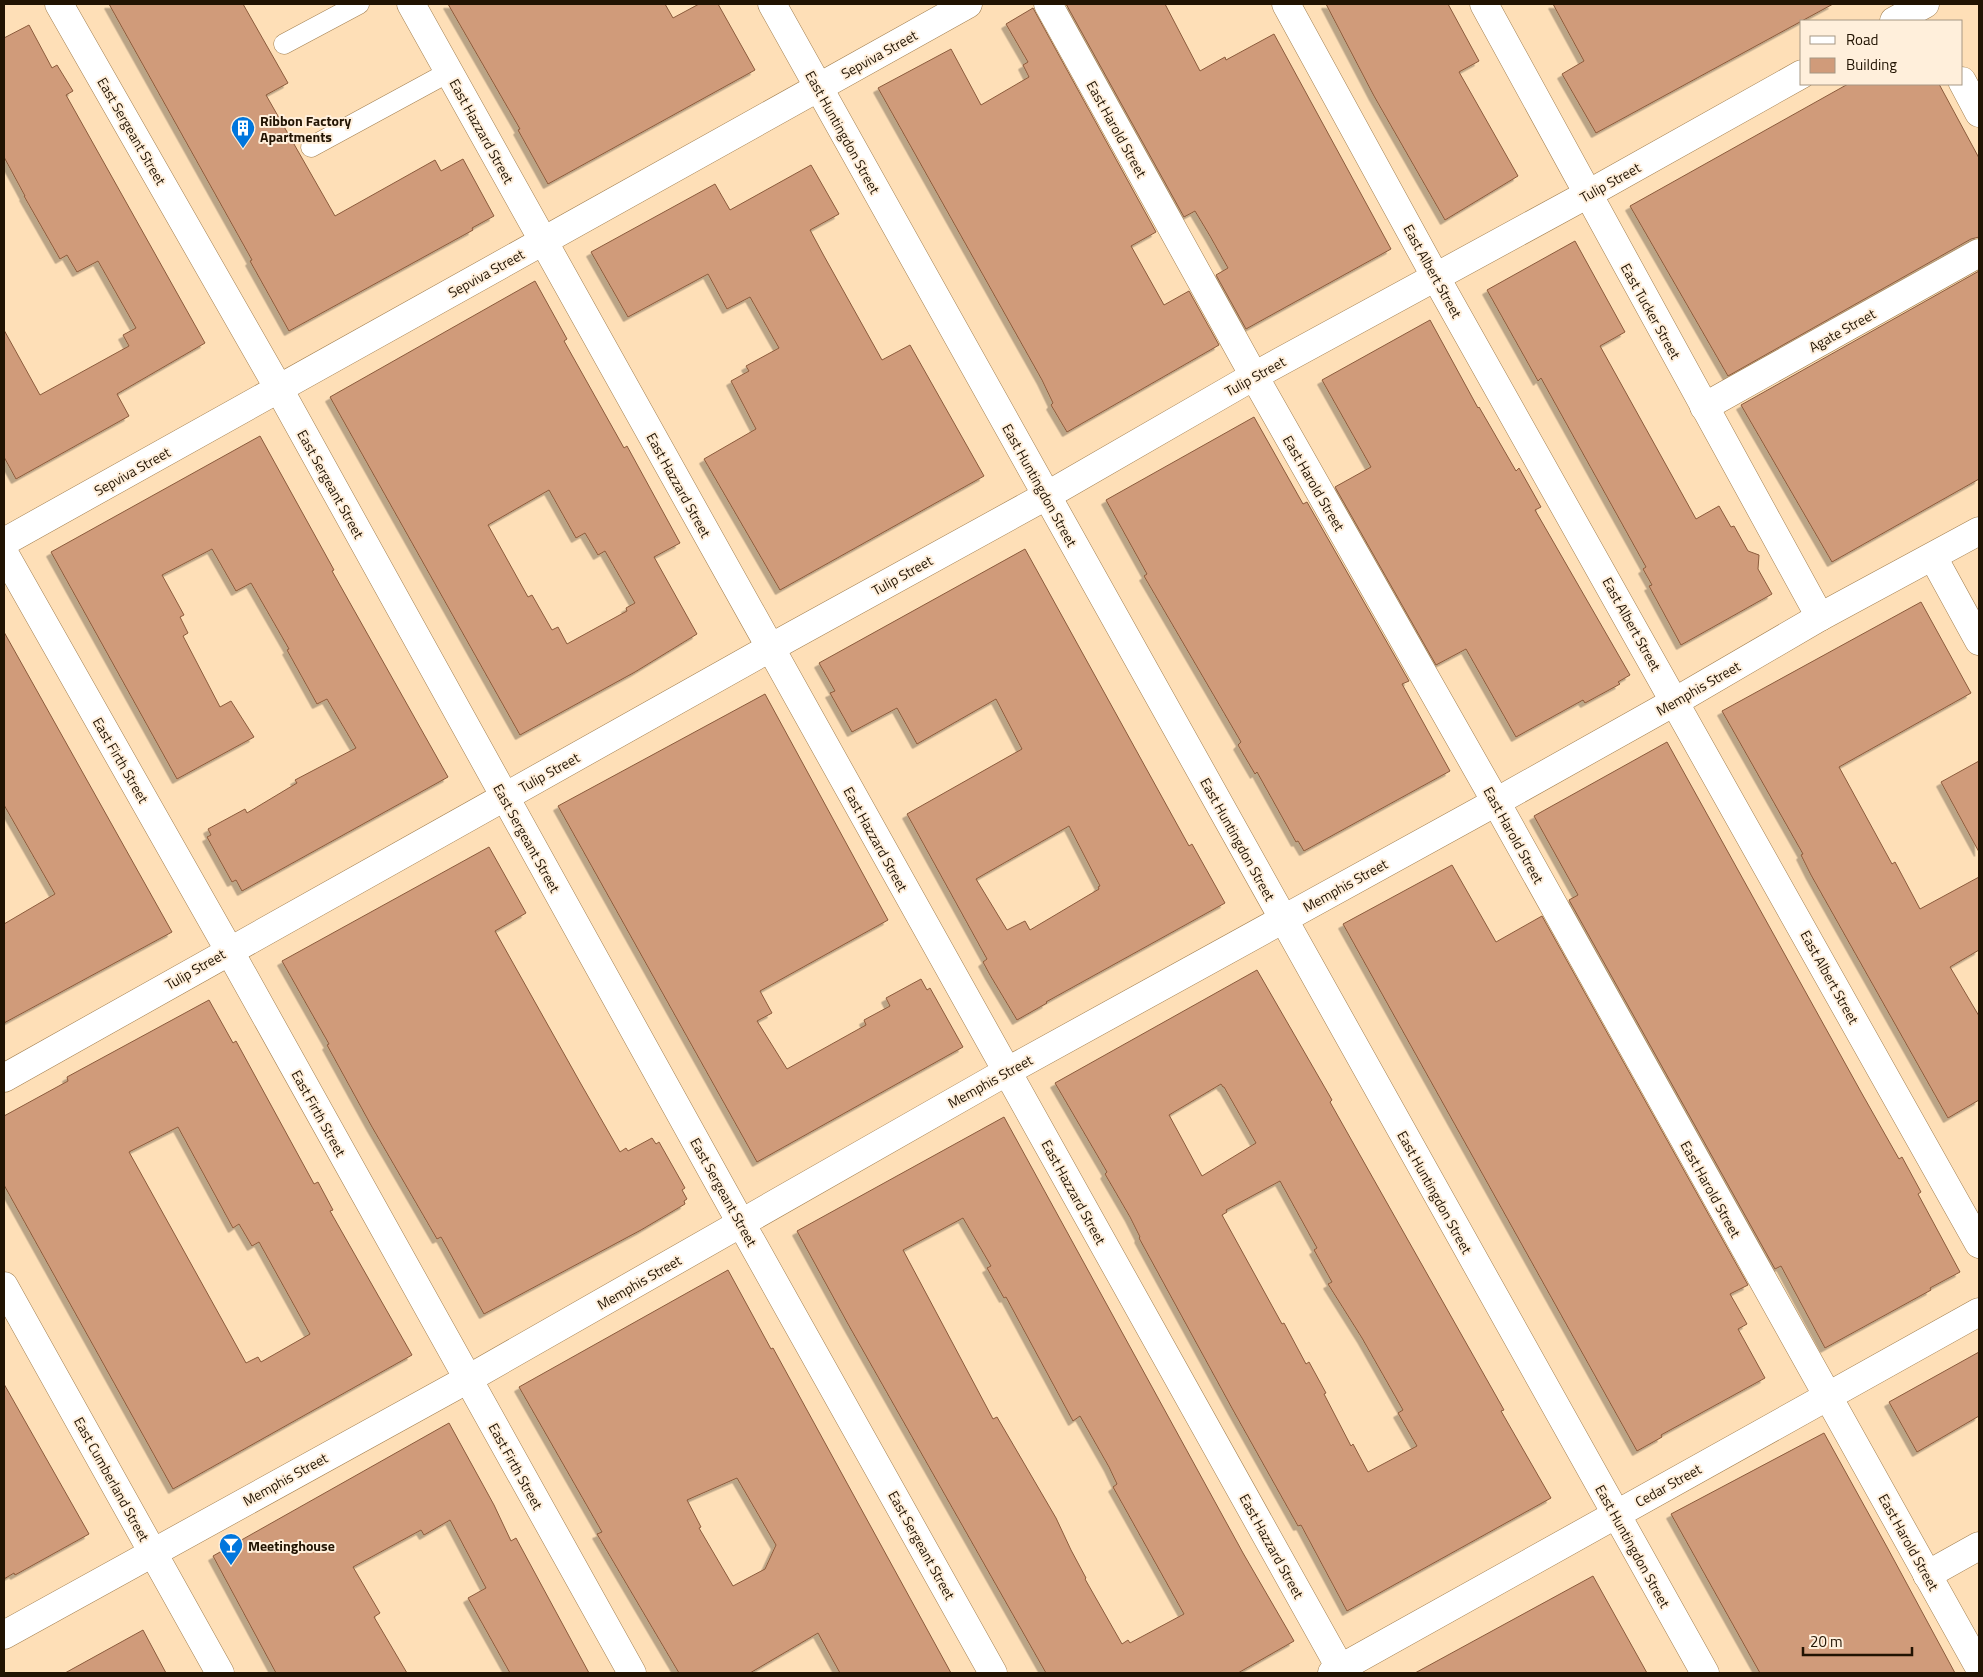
<svg xmlns="http://www.w3.org/2000/svg" width="1983" height="1677" font-family="'Titillium Web',sans-serif">
  <style>
    .building { fill: #d09b7a; stroke: #8b5b3c; fill-rule: evenodd; filter: url(#shadow) }
    .lines { fill: none; stroke-linecap: round; stroke-linejoin: round }
    .lane-casing { stroke: #a27f4f; stroke-width: 21 }
    .street-casing { stroke: #a27f4f; stroke-width: 29 }
    .lane { stroke: #fff; stroke-width: 20 }
    .street { stroke: #fff; stroke-width: 28 }
    .labels { text-anchor: middle; dominant-baseline: central; stroke-width: 4; stroke-linejoin: round; paint-order: stroke }
    .street-label { font-size: 14px; fill: #211302; stroke: #ffefdb }
    .poi-label { font-size: 14px; font-weight: bold; fill: #211302; stroke: #ffefdb; text-anchor: start }
  </style>
  <defs>
    <filter id="shadow"><feDropShadow dx="-4.5" dy="4.5" stdDeviation="0" flood-color="#0004"/></filter>
  </defs>
  <rect width="100%" height="100%" fill="#fedfb7"/>
  <g class="building">
    <polygon points="109,4 243,4 288,83 266,95 335,216 435,160 441,171 463,159 494,216 472,228 473,230 289,331 250,261 252,260"/>
    <polygon points="448,4 665,4 673,18 699,4 718,4 755,70 548,184 518,130 520,129"/>
    <polygon points="1066,4 1165,4 1200,71 1225,57 1226,60 1274,34 1391,249 1246,329 1216,275 1228,268 1210,236 1195,211 1184,217"/>
    <polygon points="1326,4 1448,4 1479,61 1459,72 1518,176 1445,220 1374,96"/>
    <polygon points="1553,4 1833,4 1596,133 1562,74 1584,61"/>
    <polygon points="1033,8 1156,232 1131,246 1164,305 1189,291 1219,345 1067,432 1051,405 1053,403 1042,380 878,88 951,49 981,105 1029,77 1023,65 1028,62 1006,24"/>
    <polygon points="29,25 52,68 57,65 73,91 66,95 205,343 117,394 129,416 16,479 4,457 4,330 40,395 129,346 123,335 136,328 98,261 77,272 67,255 60,259 24,196 25,196 4,157 4,38"/>
    <polygon points="1848,84 1939,84 1979,158 1979,237 1971,239 1728,376 1630,206"/>
    <polygon points="811,165 839,214 810,230 824,256 882,360 910,345 984,476 780,590 704,459 756,429 731,381 749,371 746,366 779,348 750,297 727,309 708,274 628,317 591,252 715,184 730,210"/>
    <polygon points="1575,241 1625,332 1600,346 1696,519 1719,506 1731,527 1734,526 1748,551 1759,555 1758,569 1772,594 1681,645 1649,586 1652,585 1643,569 1646,567 1541,378 1538,381 1487,290"/>
    <polygon points="1979,271 1979,479 1832,562 1741,405"/>
    <path d="M535 281 567 339 564 341 624 448 627 446 680 543 654 557 697 634 635 672 520 735 330 397ZM549 490 576 538 585 533 598 555 605 551 635 603 626 608 627 611 567 644 558 627 552 630 532 595 528 597 488 525Z"/>
    <polygon points="1430,320 1478,408 1479,407 1516,471 1519,468 1541,507 1535,510 1630,675 1618,682 1620,684 1585,703 1583,700 1516,737 1466,649 1436,665 1335,487 1371,467 1322,380"/>
    <polygon points="1254,417 1303,504 1307,502 1409,681 1402,684 1450,771 1304,851 1298,841 1296,842 1257,772 1255,774 1238,745 1241,742 1144,576 1147,574 1106,500"/>
    <polygon points="260,436 334,570 332,571 448,777 242,891 236,880 232,882 207,837 211,835 208,829 245,809 247,813 297,783 295,780 356,748 327,699 317,704 287,650 289,649 251,583 236,591 212,549 162,575 184,615 180,617 188,633 183,636 220,707 231,701 254,737 177,779 51,552"/>
    <path d="M1025 549 1189 846 1192 844 1225 903 1046 1002 1047 1003 1017 1020 990 975 983 962 987 959 907 814 1022 749 996 699 917 744 897 708 852 732 830 693 835 691 819 663ZM1069 826 1100 886 1098 887 1099 889 1030 930 1025 921 1007 930 976 879Z"/>
    <polygon points="1921,602 1971,693 1839,767 1892,864 1895,862 1920,909 1979,877 1979,950 1950,967 1979,1016 1979,1100 1948,1118 1811,875 1801,855 1803,854 1722,711"/>
    <polygon points="4,632 172,932 4,1023 4,924 55,894 4,805"/>
    <polygon points="765,694 888,920 760,991 772,1013 757,1021 787,1069 866,1025 864,1020 890,1006 886,998 921,979 927,990 930,988 963,1047 757,1162 558,806"/>
    <polygon points="1667,742 1861,1092 1899,1159 1902,1157 1921,1192 1918,1194 1960,1272 1930,1288 1931,1290 1825,1348 1781,1266 1775,1269 1569,900 1578,895 1534,816"/>
    <polygon points="1979,761 1979,852 1941,782"/>
    <polygon points="489,847 526,913 495,931 581,1084 620,1152 626,1148 628,1151 652,1138 656,1144 659,1142 685,1188 682,1190 687,1199 684,1201 685,1204 641,1230 484,1314 441,1237 437,1239 372,1127 327,1045 329,1044 282,961"/>
    <polygon points="1452,865 1496,942 1542,916 1748,1285 1730,1294 1747,1324 1738,1329 1765,1378 1661,1435 1662,1437 1637,1451 1343,924"/>
    <path d="M1257 970 1332 1100 1330 1102 1352 1141 1504 1410 1501 1411 1551 1498 1347 1611 1301 1525 1298 1526 1233 1410 1139 1238 1140 1237 1130 1217 1105 1174 1107 1172 1055 1083ZM1221 1084 1223 1087H1224L1256 1143 1202 1176 1169 1115ZM1280 1181 1317 1248 1314 1250 1332 1282 1328 1284 1362 1338 1403 1410 1398 1413 1417 1446 1368 1472 1353 1444 1351 1446 1324 1394 1326 1393 1309 1362 1306 1364 1284 1323 1282 1324 1222 1215 1227 1212 1226 1210Z"/>
    <path d="M209 1000 233 1043 236 1041 314 1184 318 1182 333 1210 330 1211 412 1355 173 1489 4 1185V1116L68 1081 67 1077ZM178 1127 233 1228 239 1224 252 1246 259 1242 310 1334 261 1362 258 1357 246 1363 129 1152Z"/>
    <path d="M1004 1117 1243 1553 1294 1641 1238 1673H1046L848 1324 797 1231ZM963 1218 991 1266 987 1268 1004 1298 1006 1297 1073 1421 1080 1416 1109 1467 1117 1484 1113 1487 1184 1614 1130 1643 1128 1640 1122 1644 1085 1579 1086 1578 1071 1550 1056 1518 997 1417 993 1419 903 1250Z"/>
    <path d="M728 1270 771 1349 773 1348 951 1673H840L818 1633 750 1673H679L597 1534 602 1532 519 1387ZM737 1478 776 1545 765 1569 733 1586 699 1528 701 1527 687 1500Z"/>
    <polygon points="1979,1352 1979,1416 1917,1452 1889,1402"/>
    <polygon points="4,1384 89,1534 15,1575 14,1573 4,1579"/>
    <polygon points="449,1423 494,1505 511,1541 516,1538 589,1673 510,1673 468,1598 486,1588 450,1520 424,1535 421,1530 353,1567 380,1613 374,1617 407,1673 276,1673 213,1556"/>
    <polygon points="1824,1433 1887,1547 1955,1673 1760,1673 1671,1514"/>
    <polygon points="1593,1576 1647,1673 1415,1673"/>
    <polygon points="143,1630 166,1673 65,1673"/>
  </g>
  <g class="lines">
    <g class="lane-casing">
      <g id="lane">
        <polyline points="284,44 359,4"/>
        <polyline points="311,147 449,72"/>
      </g>
    </g>
    <g class="street-casing">
      <g id="street">
        <polyline points="59,4 279,389 741,1223 993,1673"/>
        <polyline points="411,4 1343,1673"/>
        <polyline points="772,4 1705,1673"/>
        <polyline points="1048,4 1254,376 1496,802 1979,1667"/>
        <polyline points="1286,4 1435,276 1979,1244"/>
        <polyline points="1484,4 1820,617"/>
        <polyline points="1894,21 1925,4"/>
        <polyline points="1962,81 1979,113"/>
        <polyline points="1704,407 1979,253"/>
        <polyline points="4,542 968,4"/>
        <polyline points="4,553 229,950 632,1673"/>
        <polyline points="1933,557 1979,641"/>
        <polyline points="4,1078 770,648 1046,496 1254,376 1588,194 1802,74"/>
        <polyline points="4,1286 220,1673"/>
        <polyline points="1927,1575 1979,1546"/>
        <polyline points="4,1635 468,1379 1006,1072 1496,802 1676,701 1820,617 1979,531"/>
        <polyline points="1332,1673 1979,1312"/>
      </g>
    </g>
    <use href="#lane" class="lane"/>
    <use href="#street" class="street"/>
  </g>
  <defs>
    <g id="building-pin" transform="scale(1.25)"><path d="M0 17L-7.5 6A9.5 9.5 0 1 1 7.5 6Z" fill="#0076dd" stroke="#ffefdb"/><path d="M-4-6H4V6H1V3H-1V6H-4ZM-2.5-4.3h1.7v1.8h-1.7ZM.8-4.3h1.7v1.8H.8ZM-2.5-1h1.7V.8h-1.7ZM.8-1h1.7V.8H.8Z" fill="#fff"/></g>
    <g id="bar-pin" transform="scale(1.25)"><path d="M0 17L-7.5 6A9.5 9.5 0 1 1 7.5 6Z" fill="#0076dd" stroke="#ffefdb"/><path d="M-6-5H6L.8 .8V4.5H3.5V6h-7V4.5H-.8V.8Z" fill="#fff"/></g>
  </defs>
  <g fill-rule="evenodd">
    <use href="#building-pin" x="243" y="128"/>
    <use href="#bar-pin" x="231" y="1545"/>
  </g>
  <g class="labels">
    <g class="street-label">
      <text transform="translate(879 54) rotate(-29)">Sepviva Street</text>
      <text transform="translate(1117 129) rotate(61)">East Harold Street</text>
      <text transform="translate(132 131) rotate(60)">East Sergeant Street</text>
      <text transform="translate(482 131) rotate(61)">East Hazzard Street</text>
      <text transform="translate(843 132) rotate(61)">East Huntingdon Street</text>
      <text transform="translate(1610 182) rotate(-29)">Tulip Street</text>
      <text transform="translate(1433 271) rotate(61)">East Albert Street</text>
      <text transform="translate(486 273) rotate(-29)">Sepviva Street</text>
      <text transform="translate(1651 311) rotate(61)">East Tucker Street</text>
      <text transform="translate(1842 330) rotate(-29)">Agate Street</text>
      <text transform="translate(1255 376) rotate(-29)">Tulip Street</text>
      <text transform="translate(132 471) rotate(-29)">Sepviva Street</text>
      <text transform="translate(1314 483) rotate(60)">East Harold Street</text>
      <text transform="translate(331 484) rotate(61)">East Sergeant Street</text>
      <text transform="translate(679 485) rotate(61)">East Hazzard Street</text>
      <text transform="translate(1040 485) rotate(61)">East Huntingdon Street</text>
      <text transform="translate(902 575) rotate(-29)">Tulip Street</text>
      <text transform="translate(1632 624) rotate(61)">East Albert Street</text>
      <text transform="translate(1698 688) rotate(-30)">Memphis Street</text>
      <text transform="translate(121 760) rotate(60)">East Firth Street</text>
      <text transform="translate(549 772) rotate(-29)">Tulip Street</text>
      <text transform="translate(1514 835) rotate(61)">East Harold Street</text>
      <text transform="translate(527 838) rotate(61)">East Sergeant Street</text>
      <text transform="translate(876 839) rotate(61)">East Hazzard Street</text>
      <text transform="translate(1238 839) rotate(61)">East Huntingdon Street</text>
      <text transform="translate(1345 885) rotate(-29)">Memphis Street</text>
      <text transform="translate(195 969) rotate(-30)">Tulip Street</text>
      <text transform="translate(1830 977) rotate(61)">East Albert Street</text>
      <text transform="translate(990 1081) rotate(-29)">Memphis Street</text>
      <text transform="translate(319 1113) rotate(61)">East Firth Street</text>
      <text transform="translate(1711 1189) rotate(61)">East Harold Street</text>
      <text transform="translate(724 1192) rotate(61)">East Sergeant Street</text>
      <text transform="translate(1074 1192) rotate(61)">East Hazzard Street</text>
      <text transform="translate(1435 1192) rotate(61)">East Huntingdon Street</text>
      <text transform="translate(639 1282) rotate(-30)">Memphis Street</text>
      <text transform="translate(516 1466) rotate(61)">East Firth Street</text>
      <text transform="translate(112 1479) rotate(61)">East Cumberland Street</text>
      <text transform="translate(285 1479) rotate(-29)">Memphis Street</text>
      <text transform="translate(1668 1485) rotate(-29)">Cedar Street</text>
      <text transform="translate(1909 1542) rotate(61)">East Harold Street</text>
      <text transform="translate(922 1545) rotate(61)">East Sergeant Street</text>
      <text transform="translate(1272 1546) rotate(61)">East Hazzard Street</text>
      <text transform="translate(1633 1546) rotate(61)">East Huntingdon Street</text>
    </g>
    <g class="poi-label">
      <text x="260" y="120">Ribbon Factory<tspan x="260" dy="16">Apartments</tspan></text>
      <text x="248" y="1545">Meetinghouse</text>
    </g>
  </g>
  <rect width="1983" height="1677" fill="none" stroke="#211302" stroke-width="10"/>
  <rect x="1800" y="20" width="162" height="65" fill="#ffefdb" stroke="#a69784"/>
  <rect x="1810" y="36" width="25" height="8" fill="#ffffff" stroke="#a69784"/>
  <text x="1846" y="45" font-size="15" fill="#211302">Road</text>
  <rect x="1810" y="58" width="25" height="15" fill="#d09b7a" stroke="#a69784"/>
  <text x="1846" y="70" font-size="15" fill="#211302">Building</text>
  <path d="M1803 1647v8h109v-8" fill="none" stroke="#211302" stroke-width="2.5"/>
  <text x="1810" y="1647" font-size="15" fill="#211302" stroke="#ffefdb" stroke-width="4" paint-order="stroke">20 m</text>
</svg>
